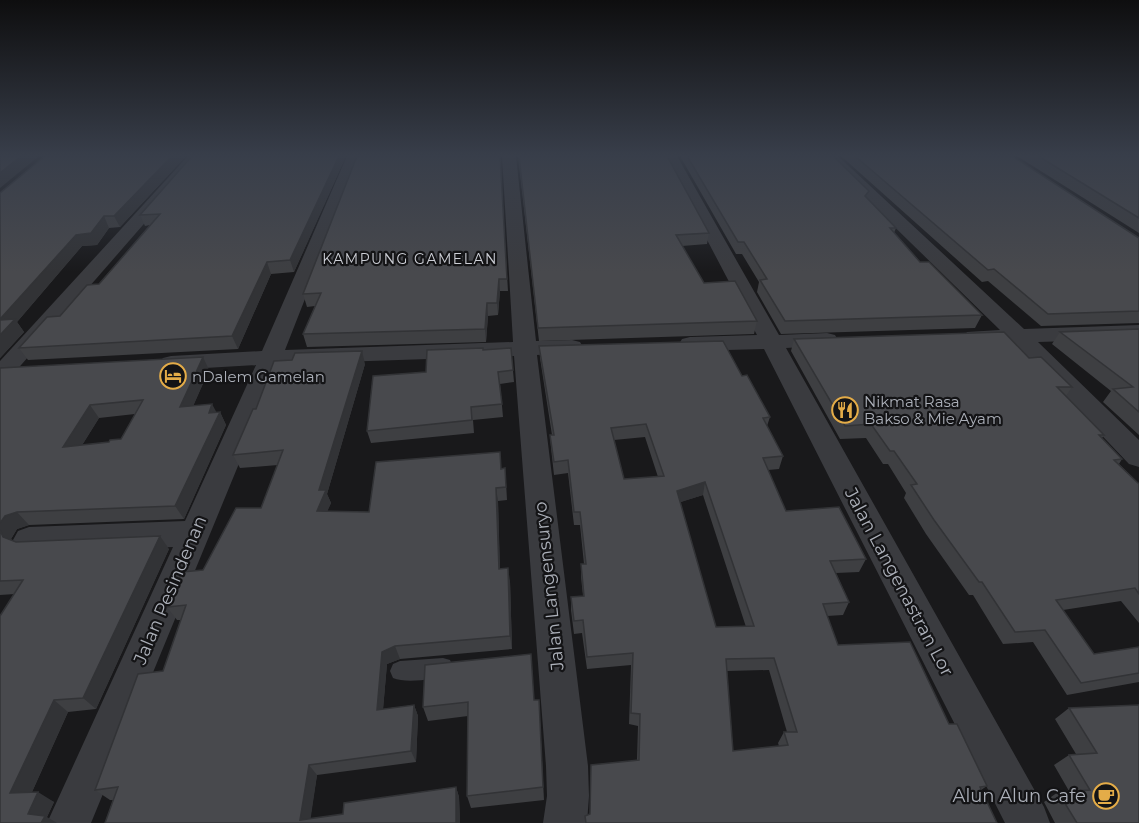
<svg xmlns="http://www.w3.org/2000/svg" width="1139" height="823" font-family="Montserrat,sans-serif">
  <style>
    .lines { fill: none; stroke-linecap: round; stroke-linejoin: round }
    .lane { fill: #3a3b3f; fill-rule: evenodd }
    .street { fill: #3a3b3f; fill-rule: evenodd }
    .wall { fill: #3e3f42; fill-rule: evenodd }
    .shaded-wall { fill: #323336 }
    .building { fill: #48494d; stroke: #323336; stroke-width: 1.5; fill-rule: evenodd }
    .labels { text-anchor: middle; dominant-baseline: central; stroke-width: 4.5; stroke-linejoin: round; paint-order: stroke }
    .far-neighbourhood-label { font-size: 14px; letter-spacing: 1.5px; fill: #cdcfd6; stroke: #141416 }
    .poi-label { font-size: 15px; fill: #acb0b9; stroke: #141416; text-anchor: start }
    .near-street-label { font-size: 18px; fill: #acb0b9; stroke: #141416 }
    .near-poi-label { font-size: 18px; fill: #acb0b9; stroke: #141416; text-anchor: end }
  </style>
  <rect width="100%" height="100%" fill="#19191b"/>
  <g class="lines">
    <path class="lane" d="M443 658 450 660 453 667 450 674C436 679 407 684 393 678L390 671 393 664 400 661Z"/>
    <g class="street">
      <polygon points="188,156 203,156 8,380 0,382 0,361"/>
      <polygon points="347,156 361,156 285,350 513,342 502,156 516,156 536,341 572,340 580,342 583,347 580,352 537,355 588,766 589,796 587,823 543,823 547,796 546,766 514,356 280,364 91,823 47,823 173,547 29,553 18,549 13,540 18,531 29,527 185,521 256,365 171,370 163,368 159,363 163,358 171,356 262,351"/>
      <polygon points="663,156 677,156 779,335 827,333 835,335 838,340 835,345 786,348 1044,807 1050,823 1005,823 764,349 690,351 682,349 679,344 682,339 690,337 757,335"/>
      <polygon points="822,156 838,156 1024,329 1139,325 1139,339 1038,342 1139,440 1139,467 1129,464 1013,342 975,344 967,342 964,337 967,332 1000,330"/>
    </g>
  </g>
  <g class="wall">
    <polygon points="186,156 120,227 109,228 97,245 82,246 17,322 24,332 0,358 0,193"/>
    <polygon points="346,156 294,272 271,274 238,349 28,360 19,348 60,316 99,284 150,225 145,226 140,215"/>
    <polygon points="500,156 508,291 500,291 498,315 488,316 486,342 307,347 303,334 315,306 307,307 303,294"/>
    <polygon points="518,156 667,156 709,233 707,244 682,246 704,283 757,321 754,334 539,341"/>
    <polygon points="680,156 833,156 867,198 896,228 894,233 920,262 982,315 975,328 781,334 757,292 759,282 742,254 736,254"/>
    <polygon points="841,156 1012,156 1139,238 1139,323 1041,326 988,281 982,282"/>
    <polygon points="1017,156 1139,156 1139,233"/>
    <polygon points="1139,329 1139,435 1103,402 1111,391 1052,344 1060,332"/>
    <polygon points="794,339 1029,358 1072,387 1066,396 1104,435 1102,438 1122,459 1119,464 1139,484 1139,623 1121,601 1063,610 1094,654 1139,647 1139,682 1067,695 1033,642 1003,644 973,595 969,595 926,534 904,498 906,493 888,464 883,464 866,438 840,439 791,351"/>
    <path d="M539 346 742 376 770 417 767 426 783 456 779 469 768 470 786 511 866 559 859 572 836 573 849 602 843 615 827 616 838 645 949 724 987 786 981 790 997 823H585V816L590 814 637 760 638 726 629 724 631 665 587 669 582 633 574 634 571 610V597L583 596 581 577V564H584L580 525H574L568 473 554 475 551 448 550 435H552L540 358ZM645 437 658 477 624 479 614 440ZM703 495 746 627H716L680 502ZM769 670 787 732H784L778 743 779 746 733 751 727 671Z"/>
    <polygon points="511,348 514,382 500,384 503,417 473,420 474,433 371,443 367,431 426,372 484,350"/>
    <polygon points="365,364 327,494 331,503 327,511 369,512 502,469 506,482 507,500 498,501 500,569 510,581 512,649 400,659 387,664 383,709 414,705 418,716 416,762 317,775 310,819 343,814 456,787 459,797 460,823 105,823 113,800 110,800 95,790 163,671 181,620 177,620 167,607 261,508 278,465 240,468 233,455 256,409"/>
    <path d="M0 368 209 370 193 406 216 412H220L226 425 184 519 29 525 17 529 11 539 12 540 16 542 169 549 96 709 68 712 32 792 54 802 47 817 0 823 15 594 0 595ZM135 414 121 439 109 442 82 445 99 418Z"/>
    <polygon points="425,665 534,700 539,700 544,800 471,808 467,796 468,716 428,721 423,707"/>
    <polygon points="1139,705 1139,823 1055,823 1044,802 1058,792 1069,791 1054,765 1069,755 1076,754 1055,719 1069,708"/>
  </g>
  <g class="shaded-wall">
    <polygon points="21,156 39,156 0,188 0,173"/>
    <polygon points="172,156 186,156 120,227 114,216"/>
    <polygon points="339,156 346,156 294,272 290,260"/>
    <polygon points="104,216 109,228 97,245 82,246 17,322 24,332 0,358 0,319 76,235"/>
    <polygon points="267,262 271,274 238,349 232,336"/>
    <polygon points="499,279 500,291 498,315 497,303"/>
    <polygon points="487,303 488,316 486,342 485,329"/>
    <polygon points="362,351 365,364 327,494 331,503 322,524 317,511 319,490"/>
    <polygon points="203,357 209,370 187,420 180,407"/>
    <polygon points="212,404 218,415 220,412 226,425 184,519 175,506"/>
    <polygon points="90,405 99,418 73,460 63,447"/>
    <polygon points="705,482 703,495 675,504 677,491"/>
    <polygon points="496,488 498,501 500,582 499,569"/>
    <polygon points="17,512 29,525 17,529 11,539 16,550 3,537 0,530 0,523 5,516"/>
    <polygon points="160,536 169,549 96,709 83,698"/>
    <polygon points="508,568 510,581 512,649 510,636"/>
    <polygon points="395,646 400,659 387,664 382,721 377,710 382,652"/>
    <polygon points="54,700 68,712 27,803 10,793"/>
    <polygon points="414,705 418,716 416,762 411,751"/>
    <polygon points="309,765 317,775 310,823 300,820"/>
    <polygon points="456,787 459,797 460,823 456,823"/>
    <polygon points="38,792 54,802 47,817 57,823 41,823 28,814"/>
  </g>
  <g class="building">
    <polygon points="0,156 21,156 0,173"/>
    <polygon points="45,156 172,156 114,216 104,216 91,233 76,235 0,319 0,193"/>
    <polygon points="192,156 339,156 290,260 267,262 232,336 19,348 47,317 60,316 87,285 99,284 160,214 140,215"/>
    <polygon points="357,156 500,156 507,279 499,279 497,303 487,303 485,329 303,334 321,293 303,294"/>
    <polygon points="519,156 667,156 709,233 676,235 704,283 735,281 757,321 538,328"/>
    <polygon points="687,156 833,156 869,191 865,196 896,228 890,228 920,262 929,262 982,315 785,321 760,280 767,279 744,242 738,242"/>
    <polygon points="855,156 1012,156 1139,238 1139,311 1048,314 994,269 988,270"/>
    <polygon points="1038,156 1139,156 1139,218"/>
    <polygon points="15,319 0,335 0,320"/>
    <polygon points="1139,329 1139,412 1113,389 1133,387 1060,332"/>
    <polygon points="1004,332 1029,358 1041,357 1072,387 1057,387 1104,435 1099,435 1122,459 1114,460 1139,484 1139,594 1135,588 1056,600 1094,654 1139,647 1139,673 1081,683 1045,630 1015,632 982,582 979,582 934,520 911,485 917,484 894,451 890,451 871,424 845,426 794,339"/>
    <path d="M723 341 742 376 747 375 770 417 763 418 783 456 763 458 786 511 839 507 866 559 830 561 849 602 823 604 838 645 910 642 949 724H957L987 786 980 787 997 823H586L585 816 590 814 591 765 639 760 640 714 631 713 633 653 587 657 583 620 574 621 571 597 584 596 581 564H586L580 512H574L568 460 554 462 550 435H554L539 346ZM646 424 664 476 624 479 611 428ZM705 482 754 626 716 627 677 491ZM774 658 797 732H784L788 745 733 751 726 659Z"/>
    <polygon points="483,348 483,350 511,348 513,370 498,372 502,404 471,407 472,420 367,431 373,376 426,372 427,350"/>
    <polygon points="362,351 319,490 326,490 317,511 369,512 376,462 500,452 501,469 505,468 506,487 496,488 499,569 508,568 510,636 395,646 382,652 377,710 414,705 411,751 309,765 300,820 343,814 344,803 456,787 456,823 105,823 118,787 95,790 138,674 163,671 186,605 167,607 182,572 203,570 236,508 261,508 283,450 233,455 253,409 256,409 274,361 292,360 295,353"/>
    <path d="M203 357 180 407 212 404 209 413 220 412 175 506 17 512 5 516 0 523V368ZM143 400 121 439 110 440 109 442 63 447 90 405Z"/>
    <polygon points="0,530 3,537 16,542 160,536 83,698 54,700 10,793 38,792 28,814 45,816 41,823 0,823 0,616 23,580 0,581"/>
    <polygon points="531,654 534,700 539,700 543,787 467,796 468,702 423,707 425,665"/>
    <polygon points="1139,705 1139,823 1077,823 1058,792 1090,790 1069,755 1097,753 1069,708"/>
  </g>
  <linearGradient id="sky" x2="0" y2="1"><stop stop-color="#0e0e0f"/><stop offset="0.57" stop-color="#383e4a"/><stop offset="1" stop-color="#383e4a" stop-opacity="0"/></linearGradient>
  <rect width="1139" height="272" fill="url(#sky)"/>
  <defs>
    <g id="hotel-ring" transform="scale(1.35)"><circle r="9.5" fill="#141416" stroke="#e4ac48" stroke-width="1.5"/><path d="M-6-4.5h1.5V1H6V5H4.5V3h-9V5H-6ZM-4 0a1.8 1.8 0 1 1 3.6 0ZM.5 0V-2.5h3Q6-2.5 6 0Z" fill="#e4ac48"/></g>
    <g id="restaurant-ring" transform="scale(1.35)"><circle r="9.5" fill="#141416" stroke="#e4ac48" stroke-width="1.5"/><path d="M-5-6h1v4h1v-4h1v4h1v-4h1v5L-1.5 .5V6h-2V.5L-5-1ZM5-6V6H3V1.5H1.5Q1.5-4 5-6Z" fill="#e4ac48"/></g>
    <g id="cafe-ring" transform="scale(1.35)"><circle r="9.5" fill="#141416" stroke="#e4ac48" stroke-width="1.5"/><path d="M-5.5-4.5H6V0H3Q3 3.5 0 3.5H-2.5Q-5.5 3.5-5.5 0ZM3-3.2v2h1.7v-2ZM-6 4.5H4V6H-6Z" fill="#e4ac48"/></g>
  </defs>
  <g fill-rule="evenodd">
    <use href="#hotel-ring" x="173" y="376"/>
    <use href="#restaurant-ring" x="845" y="410"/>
    <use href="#cafe-ring" x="1106" y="796"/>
  </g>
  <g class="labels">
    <g class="far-neighbourhood-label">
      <text x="410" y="259">KAMPUNG GAMELAN</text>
    </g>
    <g class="poi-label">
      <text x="192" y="376">nDalem Gamelan</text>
      <text x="864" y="401">Nikmat Rasa<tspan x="864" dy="17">Bakso &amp; Mie Ayam</tspan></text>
    </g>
    <g class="near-street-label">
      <text transform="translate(899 582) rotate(62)">Jalan Langenastran Lor</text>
      <text transform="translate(549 586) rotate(-96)">Jalan Langensuryo</text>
      <text transform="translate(170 590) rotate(-67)">Jalan Pesindenan</text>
    </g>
    <g class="near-poi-label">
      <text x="1086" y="796">Alun Alun Cafe</text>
    </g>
  </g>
</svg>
